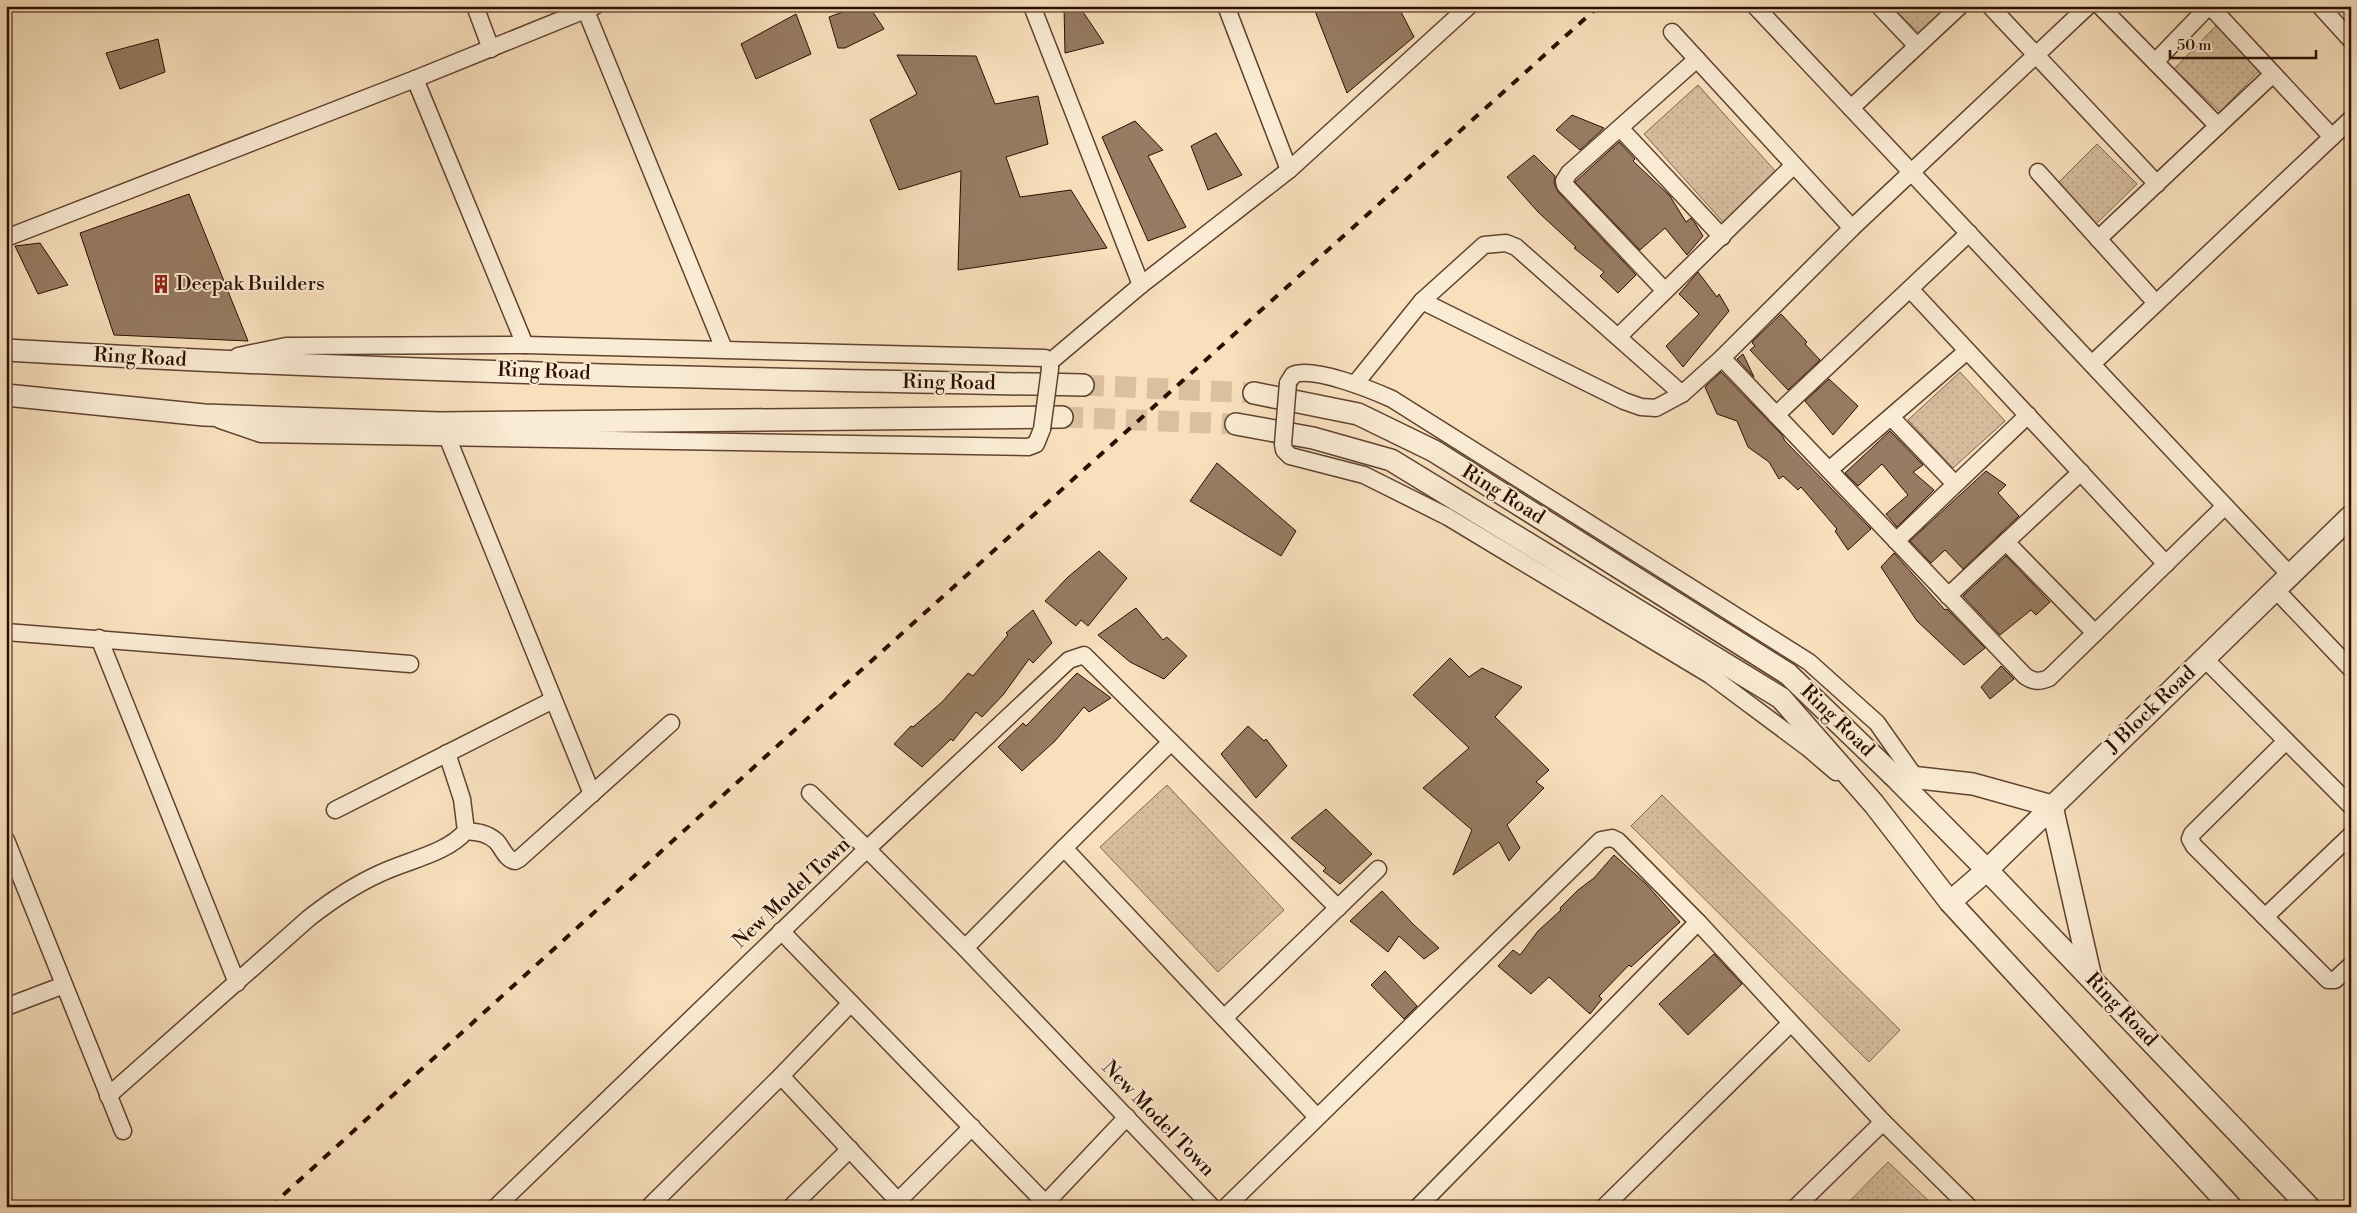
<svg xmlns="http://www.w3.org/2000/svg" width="2357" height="1213" font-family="'Libre Bodoni',serif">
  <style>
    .park { fill: url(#park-dots); stroke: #81654e }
    .building { fill: #977b62; stroke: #2d0e00 }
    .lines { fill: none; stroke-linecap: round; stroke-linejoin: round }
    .tertiary-tunnel { stroke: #dac0a1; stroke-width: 21; stroke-dasharray: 21 11; stroke-linecap: butt }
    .minor-casing { stroke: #60422f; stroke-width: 19 }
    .tertiary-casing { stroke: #60422f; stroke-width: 24 }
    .minor { stroke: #faebd4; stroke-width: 16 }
    .tertiary { stroke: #faebd4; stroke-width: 21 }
    .rail { stroke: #2d0e00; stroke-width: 4; stroke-dasharray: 9 9; stroke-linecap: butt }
    .minor-bridge-casing { stroke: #60422f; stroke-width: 19; stroke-linecap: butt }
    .minor-bridge { stroke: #faebd4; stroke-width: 16 }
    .labels { text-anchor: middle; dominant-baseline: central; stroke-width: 4; stroke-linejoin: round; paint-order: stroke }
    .poi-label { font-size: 20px; fill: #2d0e00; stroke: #faebd4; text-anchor: start }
    .street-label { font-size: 20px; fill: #2d0e00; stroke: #faebd4 }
  </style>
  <defs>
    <pattern id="park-dots" width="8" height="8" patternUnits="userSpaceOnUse" patternTransform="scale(1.25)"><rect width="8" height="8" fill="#d5bc9d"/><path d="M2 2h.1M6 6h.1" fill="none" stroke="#b7a085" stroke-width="1.8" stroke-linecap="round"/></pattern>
  </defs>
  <rect width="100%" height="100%" fill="#f8e0bd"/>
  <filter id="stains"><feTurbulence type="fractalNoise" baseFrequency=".004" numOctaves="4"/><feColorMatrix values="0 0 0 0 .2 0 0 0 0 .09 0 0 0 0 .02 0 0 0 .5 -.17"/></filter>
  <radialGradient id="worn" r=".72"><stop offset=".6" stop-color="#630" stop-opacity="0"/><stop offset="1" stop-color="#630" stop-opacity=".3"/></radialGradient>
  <g class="park">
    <polygon points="1891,6 1953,6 1923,37"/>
    <polygon points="2216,26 2261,69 2220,112 2174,69"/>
    <polygon points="1698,85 1777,173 1723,222 1644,134"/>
    <polygon points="2097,144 2137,184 2094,226 2055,186"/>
    <polygon points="1960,372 2005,421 1953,468 1908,420"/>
    <polygon points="1167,785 1284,910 1218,972 1100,847"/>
    <polygon points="1662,795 1900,1030 1869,1062 1631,826"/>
    <polygon points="1888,1162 1935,1207 1844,1207"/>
  </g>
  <g class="building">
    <polygon points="859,6 869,6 884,29 845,48 838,48 829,17"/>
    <polygon points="1064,6 1079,6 1104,43 1065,53"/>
    <polygon points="1313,6 1398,6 1414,37 1347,93"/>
    <polygon points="796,14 811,54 756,79 741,44"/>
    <polygon points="158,39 165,72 120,89 106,53"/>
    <polygon points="897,55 976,56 995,104 1038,96 1048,144 1006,157 1020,197 1071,190 1107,248 958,270 961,171 899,190 870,120 917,94"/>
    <polygon points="1572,115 1604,128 1580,150 1556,130"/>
    <polygon points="1135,121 1163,150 1148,156 1186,227 1148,241 1102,137"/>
    <polygon points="1216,133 1242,175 1208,190 1191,146"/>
    <polygon points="1619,142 1635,159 1633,161 1670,196 1686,222 1691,218 1695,223 1703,236 1687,255 1665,228 1640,250 1575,182"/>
    <polygon points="1534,155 1555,176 1554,183 1558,192 1636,275 1618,293 1600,276 1604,272 1574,248 1576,247 1538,212 1507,177"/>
    <polygon points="189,194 248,341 114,335 80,233"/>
    <polygon points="40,243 68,285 38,294 15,246"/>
    <polygon points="1698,272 1717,297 1719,294 1729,311 1683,367 1666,346 1699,314 1679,294"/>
    <polygon points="1781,314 1807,342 1805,344 1820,360 1788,390 1750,350 1755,346 1752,343 1753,341"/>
    <polygon points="1743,354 1754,377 1737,359"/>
    <polygon points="1721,372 1782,435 1785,441 1871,529 1848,550 1835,531 1837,529 1801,487 1798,490 1783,476 1779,479 1769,462 1748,447 1737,421 1717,414 1705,387"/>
    <polygon points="1829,379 1858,406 1833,435 1805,401"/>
    <polygon points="1890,431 1923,465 1913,472 1934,490 1897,527 1886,514 1908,495 1882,464 1858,486 1845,473"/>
    <polygon points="1217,463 1296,531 1281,556 1190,501"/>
    <polygon points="1986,471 2006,485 1998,493 2019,516 1963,569 1945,550 1931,563 1910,541"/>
    <polygon points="1099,551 1127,578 1088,626 1081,620 1076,626 1045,601 1068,577"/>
    <polygon points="1894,553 1945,610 1947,609 1985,648 1964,665 1917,621 1881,567"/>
    <polygon points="2006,556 2050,602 2036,615 2031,610 2000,635 1963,596"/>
    <polygon points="1136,608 1163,640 1167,637 1187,656 1164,679 1130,662 1098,635"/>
    <polygon points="1033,610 1052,643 1033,663 1029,659 1003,695 982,717 976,712 953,741 951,739 922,767 894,744 911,726 913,727 942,702 968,673 973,676 1008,635 1006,633"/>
    <polygon points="1450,658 1469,677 1482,668 1522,687 1495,717 1549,770 1536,782 1544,788 1507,825 1520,848 1509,861 1499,842 1453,875 1472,830 1423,788 1469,748 1413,695"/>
    <polygon points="2001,666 2014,679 1990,699 1981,687"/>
    <polygon points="1077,673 1111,698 1089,712 1084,707 1055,741 1022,771 998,747 1023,723 1026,726"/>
    <polygon points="1248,726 1264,741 1266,739 1287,766 1256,798 1221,754"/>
    <polygon points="1326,809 1372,854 1340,884 1323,871 1326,868 1291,838"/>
    <polygon points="1614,855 1646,884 1680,922 1631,967 1629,965 1599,996 1602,999 1590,1014 1549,977 1531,994 1498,966 1513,950 1520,955 1538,931 1561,910 1560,908 1578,890 1594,878"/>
    <polygon points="1382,891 1413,924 1439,948 1424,959 1399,936 1388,952 1350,921"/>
    <polygon points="1714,954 1742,984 1688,1035 1659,1004"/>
    <polygon points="1385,971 1417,1006 1404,1019 1371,985"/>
  </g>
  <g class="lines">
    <g class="tertiary-tunnel">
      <polyline points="1083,385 1254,393"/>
      <polyline points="1062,417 1236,424"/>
    </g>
    <g class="minor-casing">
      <g id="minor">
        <polyline points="475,6 491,49"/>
        <polyline points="584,6 724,349"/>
        <polyline points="1032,6 1141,285"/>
        <polyline points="1226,6 1289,170"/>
        <polyline points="1755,6 2290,575"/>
        <polyline points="1879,6 1917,46"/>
        <polyline points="1990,6 2157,184"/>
        <polyline points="2100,6 2218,126"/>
        <polyline points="2210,6 2332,137"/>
        <polyline points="2320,6 2351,40"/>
        <polyline points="1672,32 1852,228"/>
        <polyline points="2155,62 2209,6"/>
        <polyline points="415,79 525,345"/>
        <polyline points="1851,108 1960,6"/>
        <polyline points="1620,128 1722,237"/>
        <polyline points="2038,172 2156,303"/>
        <polyline points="6,238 415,79 595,6"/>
        <polyline points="2098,239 2273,74"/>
        <polyline points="1910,289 2166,564"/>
        <polyline points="1665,291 1565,185 1564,181 1569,173 1697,59"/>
        <polyline points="1422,301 1624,401 1641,407 1656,408 1682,394 1722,358 1852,228 2088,6"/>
        <polyline points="1618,337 1794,165"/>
        <polyline points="238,356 286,346 525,345 1045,358 1050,362 1050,369"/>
        <path d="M1722 358 2025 676C2034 682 2039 682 2049 678L2225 506"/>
        <polyline points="1050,362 1141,285 1289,170 1469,6"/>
        <polyline points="2092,364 2351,119"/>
        <path d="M1288 383 1293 375C1313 366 1372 390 1392 399L1809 662 1877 723 1915 777"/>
        <polyline points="1355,384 1422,301 1484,245 1506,243 1516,247 1682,394"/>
        <polyline points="1776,415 1969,233"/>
        <polyline points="1891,417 1955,484"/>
        <polyline points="220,420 261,434 1028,447 1036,444 1042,429"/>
        <polyline points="448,439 592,794"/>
        <polyline points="1283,444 1284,450 1290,456 1364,475 1448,517 1710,675 1808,748 1836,772"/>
        <polyline points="1829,470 1967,351"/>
        <polyline points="1896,541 2028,415"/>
        <polyline points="2006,542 2095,633"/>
        <polyline points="2275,589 2351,669"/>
        <polyline points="1948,596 2081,472"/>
        <polyline points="6,632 410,664"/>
        <polyline points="99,638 237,983"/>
        <polyline points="2204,658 2351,806"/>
        <polyline points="2286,741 2192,834 2190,839 2194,846 2328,980 2335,980 2351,965"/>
        <polyline points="810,793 867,849 1069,660 1084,655 1338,908"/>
        <polyline points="335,810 553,700"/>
        <path d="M466 831C478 832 487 833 496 841 503 848 505 859 515 861L519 859 671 723"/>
        <polyline points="6,840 123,1131"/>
        <polyline points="1064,848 1170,743"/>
        <polyline points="2265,917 2351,835"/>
        <polyline points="781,931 1049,1207"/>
        <polyline points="965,948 1064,848 1317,1117"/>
        <polyline points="6,1007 64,985"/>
        <polyline points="1224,1018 1378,869"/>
        <polyline points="781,1076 898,1201"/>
        <path d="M108 1096 309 918C332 900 354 885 381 873 408 860 446 854 466 831L462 799 447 753"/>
        <polyline points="496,1207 867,849 965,948 1212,1207"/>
        <polyline points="649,1207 781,1076 851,1003"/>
        <polyline points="791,1207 850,1149"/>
        <polyline points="892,1207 972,1127"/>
        <polyline points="1042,1207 1127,1117"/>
        <polyline points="1226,1207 1601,840 1612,838 1618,841 1698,922"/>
        <polyline points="1418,1207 1698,922 1883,1122"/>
        <polyline points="1604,1207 1791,1023"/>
        <polyline points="1796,1207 1883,1122 1969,1207"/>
      </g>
    </g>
    <g class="tertiary-casing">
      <g id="tertiary">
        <path d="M6 350C365 371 724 379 1083 385"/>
        <polyline points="1254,393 1358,414 1434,451 1788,674 1897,779 1987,870 2309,1207"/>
        <polyline points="6,395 204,415 440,423 1062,417"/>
        <polyline points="1236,424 1313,438 1391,460 1781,698 1874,804 1950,902 2231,1207"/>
        <polyline points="1893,775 1973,784 2052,806 2091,978"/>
        <polyline points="1950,902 1987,870 2351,516"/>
      </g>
    </g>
    <use href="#minor" class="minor"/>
    <use href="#tertiary" class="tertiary"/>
    <polyline class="rail" points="270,1207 808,718 1599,6"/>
    <g class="minor-bridge-casing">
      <g id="minor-bridge">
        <polyline points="1042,429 1050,369"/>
        <polyline points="1283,444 1288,383"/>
      </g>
    </g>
    <use href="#minor-bridge" class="minor-bridge"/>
  </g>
  <defs>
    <g id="building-bare" transform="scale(1.5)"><path d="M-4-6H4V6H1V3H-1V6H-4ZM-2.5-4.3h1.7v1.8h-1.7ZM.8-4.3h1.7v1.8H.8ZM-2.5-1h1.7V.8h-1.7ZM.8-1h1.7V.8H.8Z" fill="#8f2418" stroke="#faebd4" stroke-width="2.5" paint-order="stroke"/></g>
  </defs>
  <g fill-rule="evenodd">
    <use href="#building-bare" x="161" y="284"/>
  </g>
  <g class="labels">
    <g class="poi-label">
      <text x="176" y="284">Deepak Builders</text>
    </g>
    <g class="street-label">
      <text transform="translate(140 358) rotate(3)">Ring Road</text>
      <text transform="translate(544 372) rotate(2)">Ring Road</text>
      <text transform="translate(949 383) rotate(1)">Ring Road</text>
      <text transform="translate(1503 495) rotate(32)">Ring Road</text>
      <text transform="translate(2151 710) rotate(-44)">J Block Road</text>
      <text transform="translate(1837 721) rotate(44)">Ring Road</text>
      <text transform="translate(792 893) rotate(-43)">New Model Town</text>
      <text transform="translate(2121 1010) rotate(46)">Ring Road</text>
      <text transform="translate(1158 1119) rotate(46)">New Model Town</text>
    </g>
  </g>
  <rect width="2357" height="1213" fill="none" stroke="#f8e0bd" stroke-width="25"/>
  <rect x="8" y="8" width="2342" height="1198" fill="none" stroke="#2d0e00" stroke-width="2.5"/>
  <rect x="12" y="12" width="2332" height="1188" fill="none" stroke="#2d0e00"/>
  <path d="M2170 50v8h146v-8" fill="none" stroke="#2d0e00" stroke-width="2.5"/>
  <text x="2177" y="50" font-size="15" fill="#2d0e00" stroke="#faebd4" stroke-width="4" paint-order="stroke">50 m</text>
  <rect width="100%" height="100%" filter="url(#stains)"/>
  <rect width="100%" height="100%" fill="url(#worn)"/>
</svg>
